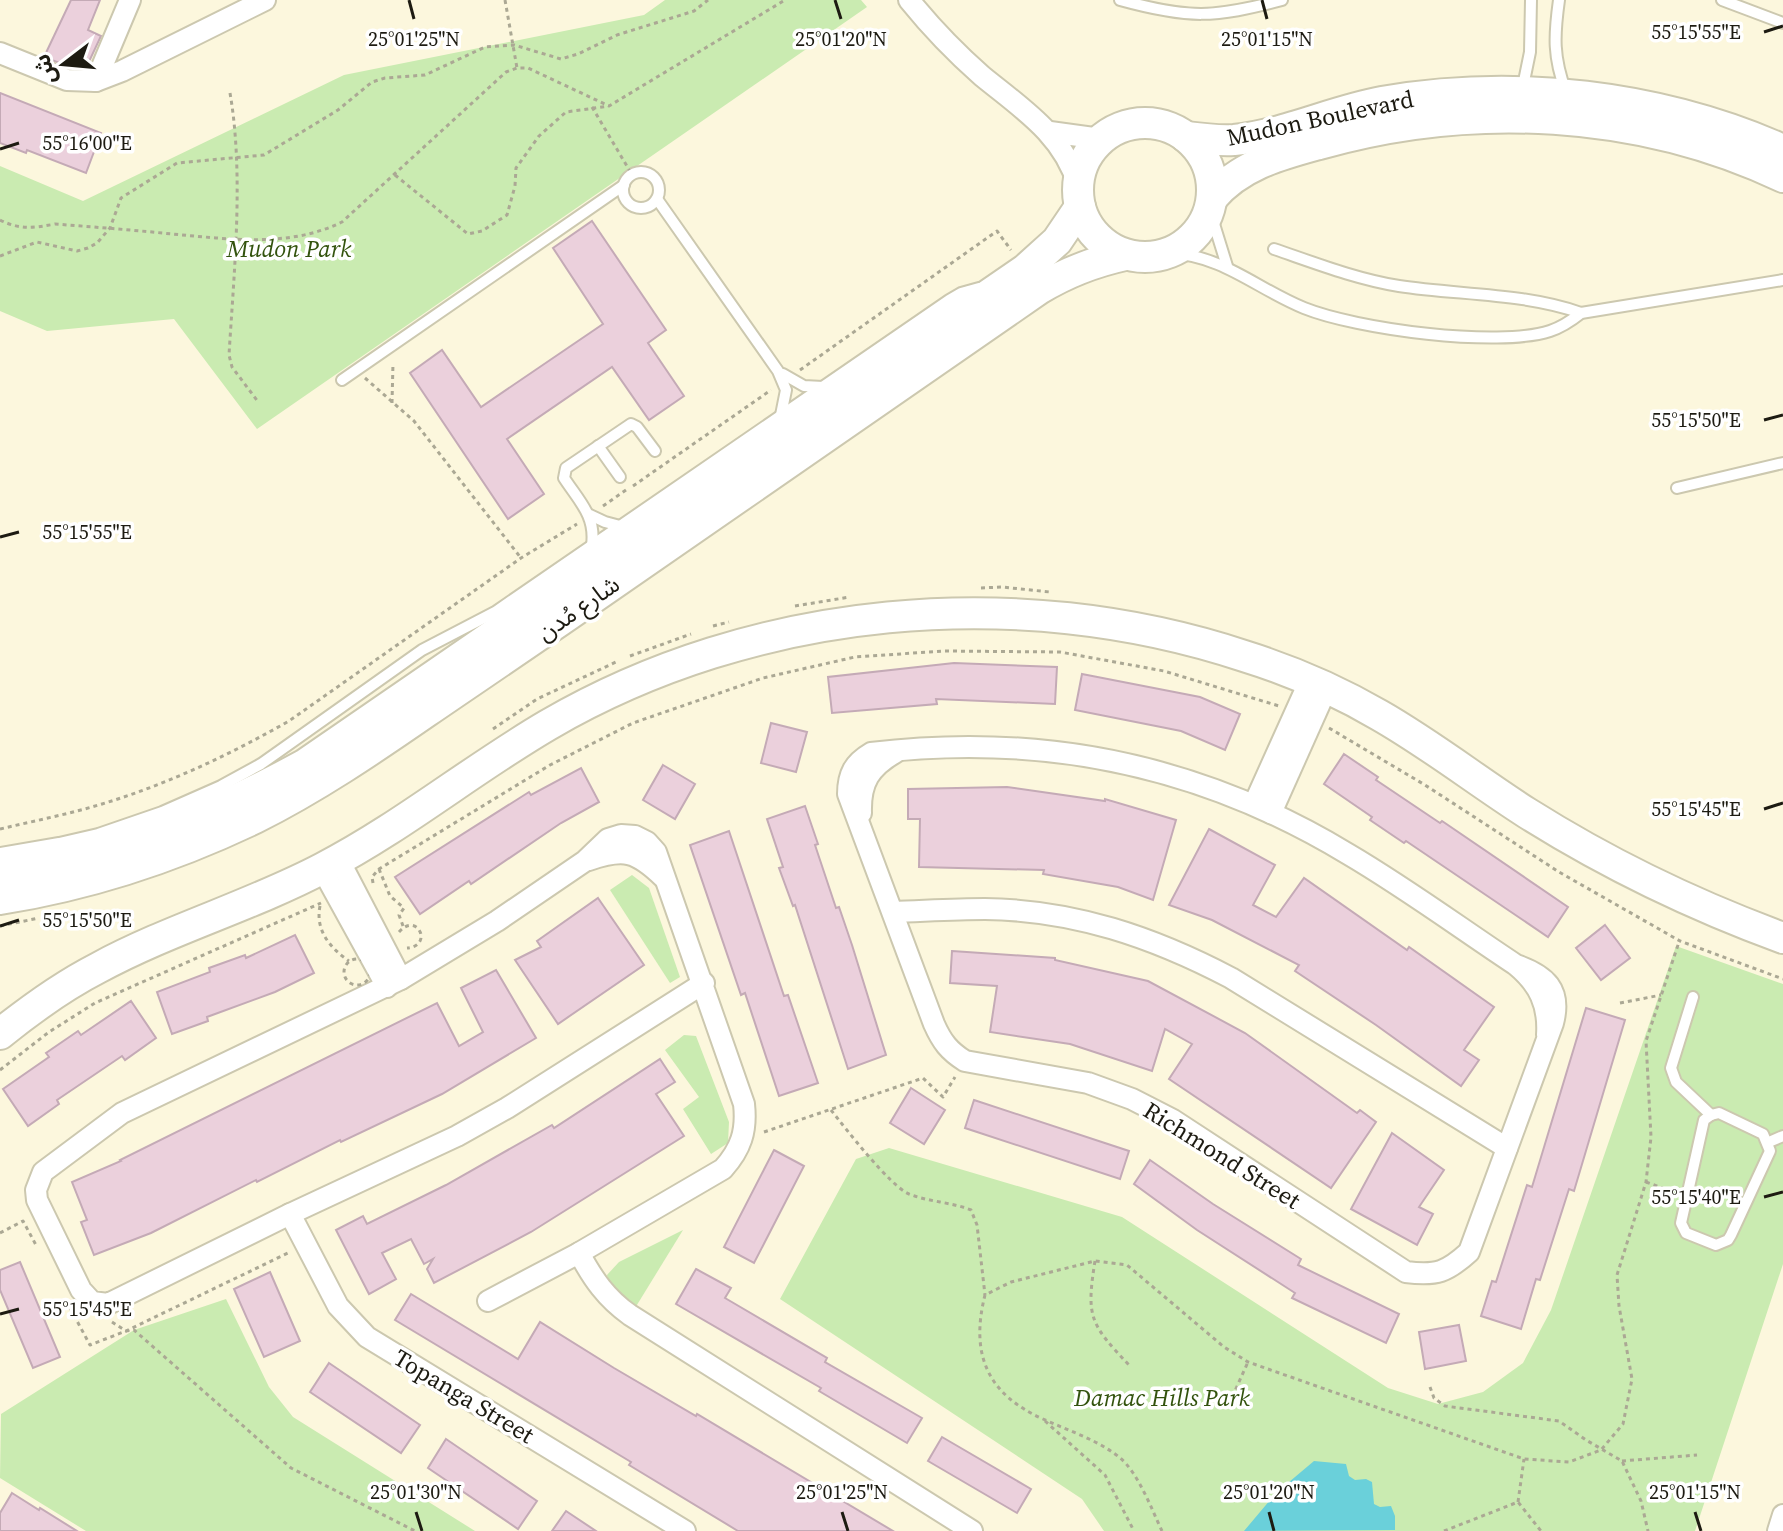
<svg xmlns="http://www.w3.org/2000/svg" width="1783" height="1531" font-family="'Source Serif 4','Noto Sans Arabic',serif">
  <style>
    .green { fill: #caebb1 }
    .water { fill: #6ad0da }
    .building { fill: #ebd0dc; stroke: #c4aab6; stroke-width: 2 }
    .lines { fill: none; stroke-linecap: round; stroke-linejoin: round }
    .lane-casing { stroke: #ccc8af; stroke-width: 14 }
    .street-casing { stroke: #ccc8af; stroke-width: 24 }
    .secondary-casing { stroke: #ccc8af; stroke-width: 34 }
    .path { stroke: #aba894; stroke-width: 3; stroke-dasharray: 4 4; stroke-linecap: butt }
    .lane { stroke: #fff; stroke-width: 10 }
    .street { stroke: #fff; stroke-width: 20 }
    .secondary { stroke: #fff; stroke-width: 30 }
    .ticks { fill: none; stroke: #1d1b12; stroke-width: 3 }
    .labels { text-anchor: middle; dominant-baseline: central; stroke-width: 7; stroke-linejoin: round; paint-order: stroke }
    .street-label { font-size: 24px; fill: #1d1b12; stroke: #fff }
    .park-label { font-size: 24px; font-style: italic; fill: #33530e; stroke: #fff }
    .ticks-label { font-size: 20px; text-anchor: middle; fill: #1d1b12; stroke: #fff; stroke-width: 7; stroke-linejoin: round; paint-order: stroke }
  </style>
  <rect width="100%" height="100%" fill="#fcf7dd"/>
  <g class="green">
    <polygon points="665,0 861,0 867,7 257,429 174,319 47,331 0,311 0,166 83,201 344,75 644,15"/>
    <polygon points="632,875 649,888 680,977 670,983 610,890"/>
    <polygon points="1676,946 1783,984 1783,1264 1695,1531 1104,1531 1082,1499 780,1299 856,1159 889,1148 1122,1217 1388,1388 1438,1404 1483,1392 1523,1363 1551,1310"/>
    <polygon points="684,1035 696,1036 729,1122 728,1143 711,1154 683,1109 699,1097 665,1050"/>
    <polygon points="683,1230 632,1313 611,1295 607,1275 619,1262"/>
    <polygon points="226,1299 269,1387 293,1417 475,1531 86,1531 0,1478 1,1414 134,1330"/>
  </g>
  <polygon class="water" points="1314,1461 1346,1464 1349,1476 1355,1480 1366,1479 1372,1482 1374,1504 1380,1507 1391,1506 1395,1516 1395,1530 1244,1531 1276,1493"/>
  <g class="building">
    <polygon points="71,0 100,0 88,30 101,36 86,68 70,67 44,57"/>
    <polygon points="0,93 101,133 86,173 27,150 26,153 0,143"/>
    <polygon points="592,221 666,330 648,343 684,396 649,420 612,367 507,439 544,494 508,519 410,373 442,350 481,407 603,324 553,248"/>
    <polygon points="954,663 1057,667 1055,704 936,699 937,704 832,713 828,677"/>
    <polygon points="1082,674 1200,697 1240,714 1225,750 1181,731 1075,710"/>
    <polygon points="771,723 807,732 796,772 761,763"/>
    <polygon points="1344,754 1378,777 1376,780 1440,823 1442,821 1568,907 1548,937 1406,841 1404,843 1370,820 1372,817 1324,784"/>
    <polygon points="663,765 695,784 675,819 643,800"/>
    <polygon points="581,768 599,802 561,823 471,884 469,881 420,914 395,877 529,792 531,795"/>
    <polygon points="1007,787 1105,801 1105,799 1176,820 1153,900 1118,887 1043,874 1044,870 919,867 920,819 908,819 908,789"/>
    <polygon points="805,806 818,844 815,845 836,908 839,907 852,945 886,1055 848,1069 795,905 793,906 779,868 783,867 767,819"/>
    <polygon points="1209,829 1275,865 1253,905 1276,917 1304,878 1407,950 1409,947 1494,1007 1464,1050 1479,1060 1461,1086 1376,1025 1295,971 1299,965 1212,920 1169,905"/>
    <polygon points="729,831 784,996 788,995 818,1083 779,1096 745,993 741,995 690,845"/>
    <polygon points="598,898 644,965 558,1024 515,960 541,947 537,941"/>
    <polygon points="1605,925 1630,958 1601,980 1576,948"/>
    <polygon points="295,935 314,973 275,992 207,1017 208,1021 172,1034 157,992 210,972 209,968 245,955 246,958"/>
    <polygon points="952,951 1055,958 1055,960 1148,981 1245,1033 1357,1113 1360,1110 1376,1122 1331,1188 1169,1079 1192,1044 1165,1029 1152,1071 1070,1044 990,1032 997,986 950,983"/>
    <polygon points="496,970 536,1038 442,1094 341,1142 340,1140 257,1182 256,1180 151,1233 94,1255 81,1222 87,1220 72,1182 121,1161 120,1160 437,1003 459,1046 483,1032 461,988"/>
    <polygon points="131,1001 156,1038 125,1060 122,1056 57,1100 59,1104 28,1126 3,1089 49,1057 46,1053 78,1031 81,1035"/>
    <polygon points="1586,1008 1625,1020 1574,1191 1569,1189 1540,1280 1536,1279 1521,1329 1481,1316 1492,1281 1496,1282 1527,1185 1532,1187"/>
    <polygon points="660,1059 675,1082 656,1094 684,1136 531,1232 434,1283 427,1269 433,1259 424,1264 411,1239 382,1253 396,1279 369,1294 336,1230 363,1216 367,1224 446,1185 552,1125 554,1128"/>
    <polygon points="911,1088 945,1110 924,1144 890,1123"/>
    <polygon points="974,1100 1129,1151 1120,1179 965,1128"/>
    <polygon points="1392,1133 1444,1170 1419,1207 1433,1214 1417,1245 1351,1209"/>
    <polygon points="774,1150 804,1166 754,1263 724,1247"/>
    <polygon points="1150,1160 1213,1204 1301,1259 1298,1265 1399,1314 1386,1343 1292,1298 1295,1293 1197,1230 1134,1184"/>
    <polygon points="20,1262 60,1357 33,1368 0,1290 0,1270"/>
    <polygon points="696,1269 731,1288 725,1298 827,1358 825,1362 922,1418 907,1443 819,1391 821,1388 676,1304"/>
    <polygon points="270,1272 300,1341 264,1357 234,1289"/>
    <polygon points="411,1294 518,1359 540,1322 614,1368 696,1416 697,1414 893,1531 738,1531 629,1465 631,1462 395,1320"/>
    <polygon points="1459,1325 1466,1361 1425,1369 1419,1332"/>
    <polygon points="329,1363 420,1425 401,1453 310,1392"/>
    <polygon points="942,1437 1031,1489 1017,1513 928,1461"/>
    <polygon points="446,1439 537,1501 518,1529 428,1468"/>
    <polygon points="12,1493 39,1510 40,1508 77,1531 0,1531 0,1513"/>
    <polygon points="566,1511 596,1531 552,1531"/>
  </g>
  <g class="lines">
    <g class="lane-casing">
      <g id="lane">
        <path d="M1120 0C1189 19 1214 18 1282 0"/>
        <path d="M1559 0C1554 36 1553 57 1566 92"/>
        <polyline points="1722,0 1783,23"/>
        <polyline points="1522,91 1530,52 1531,0"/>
        <circle cx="641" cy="190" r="18"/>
        <polyline points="657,199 778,371 786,390 781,415"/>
        <polyline points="1210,211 1227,266"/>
        <path d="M1274 249C1315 263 1356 279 1399 286 1458 295 1525 293 1581 313"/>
        <path d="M1171 253C1224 256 1257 289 1304 308 1356 329 1498 348 1550 331 1562 327 1571 321 1581 313L1783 280"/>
        <polyline points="783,374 804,386 823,387"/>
        <polyline points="342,380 624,185"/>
        <polyline points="598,446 620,477"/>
        <polyline points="1677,488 1783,463"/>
        <polyline points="590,515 605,522 620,526"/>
        <path d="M592 545C596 516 579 501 564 478L566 468 631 424 637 427 655 451"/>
        <polyline points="0,853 59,843 98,834 162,812 221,786 261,764 422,650 495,612 949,300 961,293 979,288"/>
        <polyline points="1693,997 1671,1068 1676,1082 1711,1115"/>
        <polygon points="1719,1113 1763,1134 1770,1151 1731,1235 1728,1240 1716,1245 1686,1233 1681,1223 1704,1120 1711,1115"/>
        <polyline points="1769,1142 1783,1136"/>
      </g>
    </g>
    <g class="street-casing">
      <g id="street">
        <path d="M909 0C930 26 957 54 982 76 1021 108 1063 134 1078 185"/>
        <polyline points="0,53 67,80 96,81 122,71 265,0"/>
        <polyline points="96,81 130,0"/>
        <polyline points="1050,132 1101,139"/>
        <polyline points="1254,804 1309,682"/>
        <path d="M861 813C860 782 870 767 896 752"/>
        <polyline points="1271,813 1326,690"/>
        <polyline points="339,860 401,979"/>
        <path d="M589 860C624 848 636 851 663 877"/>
        <polyline points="322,869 387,987"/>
        <path d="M893 912C924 911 955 909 985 909 1074 910 1153 937 1231 978L1507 1148"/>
        <path d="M1516 965C1545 975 1562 989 1553 1023L1469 1252C1447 1272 1437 1276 1406 1272L1173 1120 1132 1099 1088 1083 965 1061C949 1051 942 1042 934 1024L848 794C848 774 854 763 871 753 1042 732 1201 765 1348 854 1406 888 1460 928 1516 965 1539 984 1549 1005 1547 1035"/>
        <polyline points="290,1214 338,1306 367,1337 685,1531"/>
        <path d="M579 1253C593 1279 606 1298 630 1315L972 1531"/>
        <path d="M488 1301 579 1253 723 1169C741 1149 747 1131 744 1104L656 852 647 842 635 836 621 835 608 839 585 861 497 921 401 979 122 1113 43 1172 36 1190 37 1200 81 1290 92 1302 108 1304 290 1214 457 1136 507 1108 704 983"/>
        <polyline points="1778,1531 1783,1515"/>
      </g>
    </g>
    <g class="secondary-casing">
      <g id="secondary">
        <circle cx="1145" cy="190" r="67"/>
        <path d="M1186 137C1202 139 1218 141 1234 140 1283 135 1333 111 1382 102 1515 79 1659 95 1783 150"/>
        <path d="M1212 198C1240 165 1279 155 1319 144 1471 101 1639 109 1783 177"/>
        <path d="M0 871C106 862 212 815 304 765L1026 269 1057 241 1080 207"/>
        <path d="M0 899C88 885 174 857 255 818 315 788 371 750 426 712 483 673 541 634 597 595 745 493 892 390 1039 289 1067 272 1093 262 1125 255"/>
        <path d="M0 1034C31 1009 63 986 98 968 170 929 251 906 323 868 402 827 471 770 548 725 754 605 1017 581 1244 656 1289 670 1338 691 1379 715 1430 744 1477 781 1527 813 1608 864 1693 905 1783 938"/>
      </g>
    </g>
    <g class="path">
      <polyline points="505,0 517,68"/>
      <path d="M230 93C244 174 234 272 229 355L232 367 259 403"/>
      <polyline points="592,107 631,173"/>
      <polyline points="395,175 468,234 482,231 507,215 515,186 516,168 539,136 566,112 609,106 785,0"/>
      <path d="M0 220C20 230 34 228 55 224 94 227 133 230 172 234 229 239 289 248 342 222L506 72 517 68H528L609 106"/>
      <polyline points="0,256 37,242 77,251 88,248 97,243 110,228 121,198 177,163 264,155 338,110 372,82 385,78 425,75 485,47 514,45 561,59 578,54 617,35 694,11 708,0"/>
      <polyline points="800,370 997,231 1011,250"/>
      <polyline points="365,378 414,421 521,558"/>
      <polyline points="392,403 393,363"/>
      <polyline points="633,486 771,390"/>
      <polyline points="603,506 626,490"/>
      <polyline points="981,588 1002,587 1050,592"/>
      <polyline points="795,606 850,597"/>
      <polyline points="713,626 729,622"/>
      <polyline points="630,656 691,634"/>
      <polyline points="1329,728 1425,785 1559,872 1680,941 1783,979"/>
      <polyline points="493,729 537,699 616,662"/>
      <path d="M0 829C34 821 69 814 102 804 168 784 229 755 289 721L521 558 577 524"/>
      <polyline points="379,869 390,896 404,908 399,915 403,926"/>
      <polyline points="373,883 372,877 379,869 550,765 633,723 763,678 855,657 944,651 1060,652 1164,671 1279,706"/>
      <path d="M320 906C315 930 330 948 349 961"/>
      <polyline points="0,926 39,918"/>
      <path d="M399 932C417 911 434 946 407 948"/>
      <circle cx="357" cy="972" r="13"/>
      <polyline points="1620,1003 1661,995"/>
      <polyline points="0,1070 49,1032 95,1003 321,903"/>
      <path d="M831 1110C846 1129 890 1186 909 1194 929 1202 951 1202 971 1210L977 1225 985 1295"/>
      <polyline points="764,1132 923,1078 943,1097 955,1077"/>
      <polyline points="1646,1182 1673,1192"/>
      <polyline points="0,1233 23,1221 36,1245"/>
      <path d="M1095 1261C1086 1317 1090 1324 1129 1365"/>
      <polyline points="70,1308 90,1345 126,1331 288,1253"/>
      <polyline points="112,1322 126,1331 134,1330 291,1468 415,1531"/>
      <polyline points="1430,1387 1434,1398 1445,1406 1559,1421 1586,1440 1622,1461 1641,1501 1648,1531"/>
      <polyline points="1229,1404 1248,1362"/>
      <polyline points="1045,1421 1105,1475 1134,1531"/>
      <polyline points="1622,1461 1697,1455"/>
      <polyline points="1518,1502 1524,1459"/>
      <path d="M1162 1531C1152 1510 1138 1472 1119 1457 1096 1439 1069 1431 1043 1419 987 1394 970 1354 985 1295L1011 1282 1095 1261 1127 1265 1224 1347 1248 1362 1524 1459 1569 1462 1601 1450 1623 1424 1632 1379 1619 1306 1617 1275 1646 1182 1651 1137 1646 1041 1679 942"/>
      <polyline points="1444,1531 1518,1502 1541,1531"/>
    </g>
    <use href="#lane" class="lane"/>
    <use href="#street" class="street"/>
    <use href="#secondary" class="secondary"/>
  </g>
  <path class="ticks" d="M409 0 414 19M835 0 841 19M1262 0 1267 19M1764 32 1783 26M0 149 19 143M1764 420 1783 415M0 537 19 532M1764 809 1783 803M0 926 19 920M1764 1197 1783 1192M0 1314 19 1309M416 1512 422 1531M842 1512 848 1531M1269 1512 1274 1531M1695 1512 1701 1531"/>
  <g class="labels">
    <g class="street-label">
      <text transform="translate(1320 118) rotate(-12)">Mudon Boulevard</text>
      <text transform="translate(578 608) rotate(-35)">شارع مُدن</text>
      <text transform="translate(1222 1155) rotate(32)">Richmond Street</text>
      <text transform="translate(464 1396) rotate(31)">Topanga Street</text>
    </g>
    <g class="park-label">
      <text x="289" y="248">Mudon Park</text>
      <text x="1162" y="1397">Damac Hills Park</text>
    </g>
  </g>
  <g class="ticks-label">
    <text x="1696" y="39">55°15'55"E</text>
    <text x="414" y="46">25°01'25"N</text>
    <text x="841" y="46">25°01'20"N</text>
    <text x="1267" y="46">25°01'15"N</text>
    <text x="87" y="150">55°16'00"E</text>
    <text x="1696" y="427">55°15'50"E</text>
    <text x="87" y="539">55°15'55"E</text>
    <text x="1696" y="816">55°15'45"E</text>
    <text x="87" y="927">55°15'50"E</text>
    <text x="1696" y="1204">55°15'40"E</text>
    <text x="87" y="1316">55°15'45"E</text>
    <text x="416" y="1499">25°01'30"N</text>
    <text x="842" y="1499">25°01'25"N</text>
    <text x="1269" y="1499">25°01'20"N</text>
    <text x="1695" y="1499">25°01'15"N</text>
  </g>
  <g transform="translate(64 64) rotate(254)" stroke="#ffffff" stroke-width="6" paint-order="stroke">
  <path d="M0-6L14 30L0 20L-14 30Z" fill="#1d1b12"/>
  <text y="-12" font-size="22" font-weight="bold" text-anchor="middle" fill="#1d1b12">ش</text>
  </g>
</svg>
